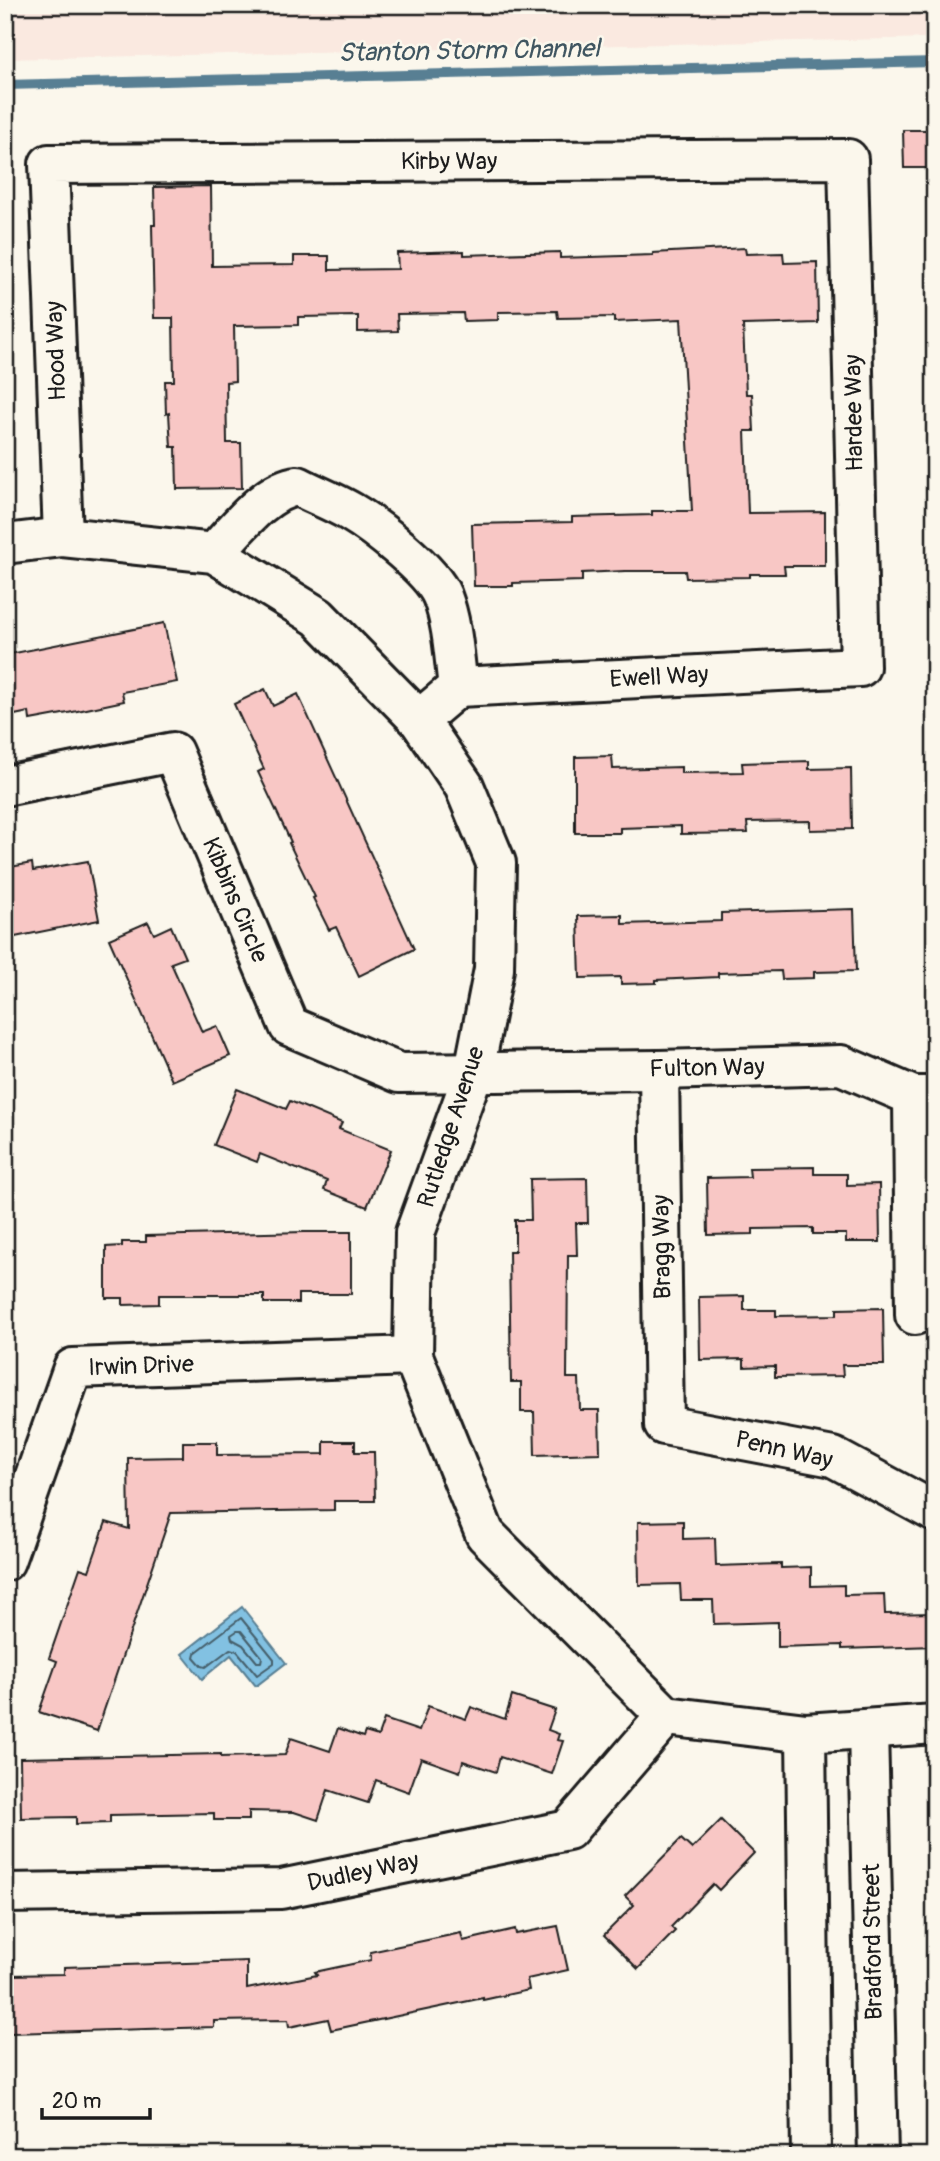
<svg xmlns="http://www.w3.org/2000/svg" width="940" height="2161" font-family="Pangolin,sans-serif">
  <style>
    .built { fill: #fae9e0 }
    .water { fill: #82c1e2; stroke: #597f93; stroke-width: 2 }
    .lines { fill: none; stroke-linecap: round; stroke-linejoin: round }
    .shore { stroke: #455e6b; stroke-width: 2 }
    .stream { stroke: #597f93; stroke-width: 10 }
    .building { fill: #f8c7c5; stroke: #1c1c1c; stroke-width: 2 }
    .street-casing { stroke: #1c1c1c; stroke-width: 44 }
    .secondary-casing { stroke: #1c1c1c; stroke-width: 44 }
    .street { stroke: #fbf7ec; stroke-width: 38 }
    .secondary { stroke: #fbf7ec; stroke-width: 38 }
    .labels { text-anchor: middle; dominant-baseline: central; stroke-width: 5; stroke-linejoin: round; paint-order: stroke }
    .street-label { font-size: 24px; fill: #1c1c1c; stroke: #fbf7ec }
    .water-label { font-size: 26px; font-style: italic; fill: #405661; stroke: #fbf7ec }
  </style>
  <rect width="100%" height="100%" fill="#fbf7ec"/>
  <filter id="ink" filterUnits="userSpaceOnUse"><feTurbulence type="fractalNoise" baseFrequency=".0143" numOctaves="2"/><feDisplacementMap in="SourceGraphic" scale="14" xChannelSelector="R" yChannelSelector="G"/><feConvolveMatrix kernelMatrix="1 2 1 2 8 2 1 2 1" color-interpolation-filters="sRGB"/></filter>
  <g filter="url(#ink)">
    <polygon class="built" points="5,5 935,5 935,38 5,59"/>
    <polygon class="water" points="242,1607 286,1663 256,1686 231,1655 202,1679 182,1654"/>
    <g class="lines">
      <g class="shore">
        <polygon points="241,1618 274,1659 274,1663 257,1675 237,1651 230,1649 206,1667 202,1666 194,1657 195,1653"/>
        <polygon points="237,1631 241,1631 262,1657 261,1662 257,1662 243,1645 232,1639 231,1635"/>
      </g>
      <polyline class="stream" points="5,85 935,62"/>
    </g>
    <g class="building">
      <polygon points="903,130 935,130 935,168 904,168"/>
      <polygon points="211,186 212,266 294,265 294,256 329,256 329,270 398,269 397,253 464,251 464,255 560,252 560,258 653,255 653,253 745,248 746,254 783,253 784,263 817,262 818,323 743,325 746,394 752,394 754,431 745,431 748,513 825,512 825,566 784,566 785,574 750,574 750,577 686,578 685,571 625,571 582,573 582,581 513,583 513,586 474,586 472,524 572,522 572,517 652,515 652,511 692,511 681,319 614,322 614,317 558,318 557,311 498,312 498,320 464,321 463,313 397,314 398,331 358,332 358,316 298,317 298,325 234,326 235,381 226,382 227,443 241,443 242,488 177,489 176,447 171,447 169,413 166,414 165,381 174,381 173,318 154,318 152,225 155,225 154,187"/>
      <polygon points="164,623 177,682 122,692 124,701 68,713 30,720 29,712 5,717 5,655"/>
      <polygon points="265,689 273,706 298,694 414,949 359,976 336,927 329,930 313,898 315,897 289,843 291,842 258,772 264,769 234,704"/>
      <polygon points="612,756 613,769 681,767 681,773 743,772 742,763 809,761 809,769 851,768 852,829 810,830 810,821 747,822 748,833 681,834 681,826 620,828 620,833 575,833 575,757"/>
      <polygon points="88,861 99,920 5,939 5,868 32,863 33,871"/>
      <polygon points="854,909 856,971 814,972 814,978 782,979 781,971 718,973 718,977 656,980 656,983 621,984 621,977 580,978 578,916 622,915 622,924 721,921 721,913"/>
      <polygon points="148,922 154,934 171,926 185,958 171,963 202,1032 217,1026 230,1056 172,1081 109,939"/>
      <polygon points="237,1089 286,1109 290,1101 342,1123 339,1129 391,1150 367,1207 324,1190 327,1181 260,1154 257,1162 214,1145"/>
      <polygon points="814,1167 814,1174 847,1174 847,1185 879,1184 880,1242 846,1242 846,1234 813,1234 813,1228 753,1229 753,1234 708,1235 707,1178 750,1177 749,1168"/>
      <polygon points="587,1178 588,1223 576,1223 577,1255 568,1255 567,1378 579,1378 580,1410 599,1410 600,1453 535,1455 534,1412 521,1412 521,1382 511,1382 509,1251 515,1251 515,1220 531,1220 530,1179"/>
      <polygon points="304,1232 351,1232 351,1294 298,1294 298,1303 264,1303 264,1295 159,1295 159,1304 123,1305 123,1298 106,1298 106,1247 122,1246 122,1242 146,1242 146,1236"/>
      <polygon points="744,1296 744,1310 776,1310 776,1316 837,1315 837,1309 883,1308 884,1365 842,1365 843,1376 775,1377 775,1366 744,1367 744,1359 700,1360 699,1297"/>
      <polygon points="324,1441 355,1441 355,1452 374,1452 375,1501 334,1501 334,1510 171,1513 97,1731 39,1712 57,1661 49,1658 80,1568 89,1571 106,1522 129,1529 128,1458 183,1457 183,1442 217,1442 217,1455 324,1454"/>
      <polygon points="683,1521 683,1539 715,1538 716,1566 781,1564 781,1568 811,1567 811,1586 844,1585 844,1595 884,1594 885,1614 935,1613 935,1646 842,1649 842,1645 778,1647 778,1622 714,1624 713,1600 681,1600 680,1584 639,1585 638,1522"/>
      <polygon points="512,1696 555,1710 548,1730 559,1734 557,1740 563,1741 552,1774 500,1757 496,1772 463,1761 460,1772 421,1758 409,1792 376,1780 368,1803 328,1790 318,1820 294,1812 249,1811 249,1820 214,1820 214,1813 110,1815 110,1823 76,1824 76,1817 21,1818 20,1758 221,1754 221,1757 285,1755 291,1738 330,1751 338,1728 363,1737 365,1732 378,1736 384,1719 419,1731 428,1706 466,1719 471,1707 505,1719"/>
      <polygon points="721,1820 754,1853 719,1890 713,1884 671,1927 675,1931 638,1969 604,1935 634,1905 625,1896 681,1839 692,1849"/>
      <polygon points="558,1926 568,1970 527,1979 529,1990 483,2000 483,1998 331,2030 328,2019 289,2027 288,2020 214,2021 214,2027 11,2033 10,1975 64,1974 64,1967 247,1961 247,1989 317,1975 315,1972 371,1960 370,1952 461,1933 463,1941 515,1929 516,1934"/>
    </g>
    <g class="lines">
      <g class="street-casing">
        <g id="street">
          <polyline points="63,537 49,164 848,159 860,667 458,687 419,720"/>
          <path d="M214 553C235 531 266 489 298 486 315 495 334 502 351 512 375 526 432 571 442 596 453 625 454 657 458 687"/>
          <polyline points="5,786 173,752 289,1026 399,1073 659,1070 841,1065 913,1096 935,1096"/>
          <polyline points="659,1070 664,1425 833,1457 935,1512"/>
          <polyline points="913,1096 915,1315"/>
          <polyline points="5,1561 73,1368 413,1356"/>
          <polyline points="868,1729 878,2156"/>
          <polyline points="5,1893 281,1889 568,1830 666,1716"/>
          <polyline points="811,2156 806,1733 935,1724"/>
        </g>
      </g>
      <g class="secondary-casing">
        <polyline id="secondary" points="5,544 63,537 214,553 318,617 419,720 464,786 496,863 494,969 474,1071 415,1233 413,1356 485,1534 666,1716 806,1733"/>
      </g>
      <use href="#street" class="street"/>
      <use href="#secondary" class="secondary"/>
    </g>
  </g>
  <g class="labels">
    <g class="street-label">
      <text x="449" y="161">Kirby Way</text>
      <text transform="translate(56 351) rotate(-92)">Hood Way</text>
      <text transform="translate(854 413) rotate(-91)">Hardee Way</text>
      <text transform="translate(659 677) rotate(-3)">Ewell Way</text>
      <text transform="translate(235 900) rotate(67)">Kibbins Circle</text>
      <text transform="translate(707 1068) rotate(-1)">Fulton Way</text>
      <text transform="translate(451 1127) rotate(-72)">Rutledge Avenue</text>
      <text transform="translate(662 1247) rotate(-91)">Bragg Way</text>
      <text transform="translate(141 1366) rotate(-2)">Irwin Drive</text>
      <text transform="translate(784 1450) rotate(13)">Penn Way</text>
      <text transform="translate(363 1872) rotate(-12)">Dudley Way</text>
      <text transform="translate(873 1942) rotate(-91)">Bradford Street</text>
    </g>
    <g class="water-label">
      <text transform="translate(469 51) rotate(-1)">Stanton Storm Channel</text>
    </g>
  </g>
  <rect width="940" height="2161" fill="none" stroke="#fbf7ec" stroke-width="28"/>
  <rect x="14" y="14" width="912" height="2133" fill="none" stroke="#1c1c1c" stroke-width="2.5" filter="url(#ink)"/>
  <path d="M42 2108v10h108v-10" fill="none" stroke="#1c1c1c" stroke-width="3.5"/>
  <text x="52" y="2108" font-size="21" fill="#1c1c1c" stroke="#fbf7ec" stroke-width="5" paint-order="stroke">20 m</text>
</svg>
